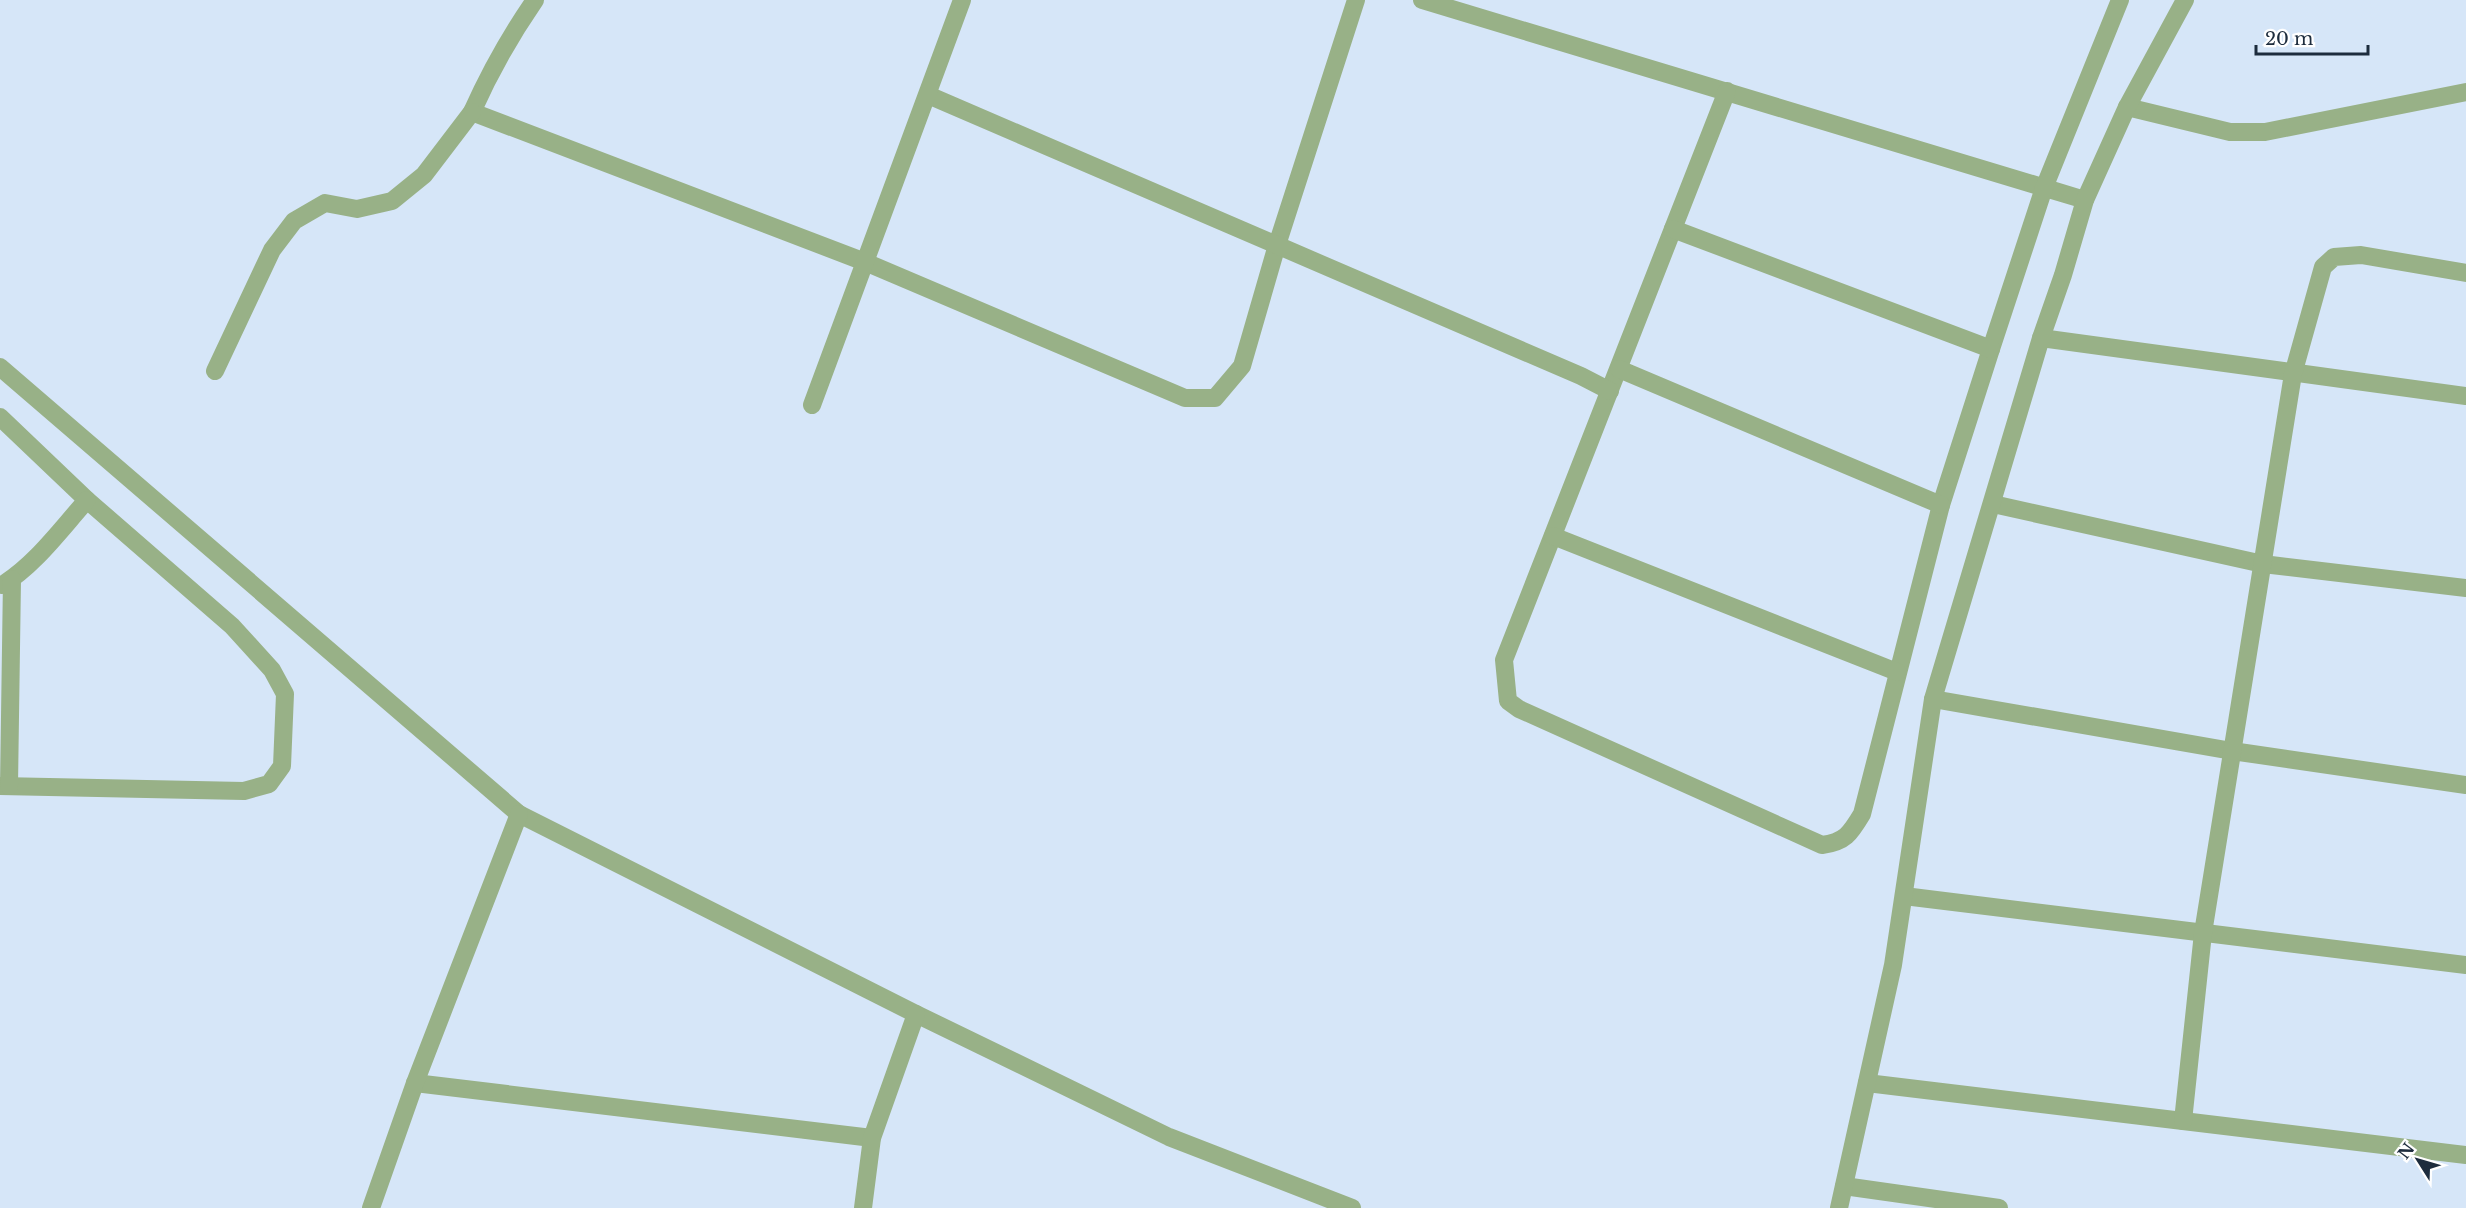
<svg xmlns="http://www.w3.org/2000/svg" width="2466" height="1208" font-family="'Libre Baskerville',serif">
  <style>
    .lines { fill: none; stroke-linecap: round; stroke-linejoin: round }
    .minor { stroke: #98b187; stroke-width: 18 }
  </style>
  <rect width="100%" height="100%" fill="#d6e6f8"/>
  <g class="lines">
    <g class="minor">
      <path d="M535 0C510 36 490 72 472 112L865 262 1185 398H1215L1242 366 1277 245 1356 0"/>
      <polyline points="1422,0 2085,200"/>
      <path d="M1727 91 1504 660 1508 701 1519 709 1822 845C1845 842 1850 834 1862 814L1941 505 1991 349 2044 188 2120 0"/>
      <polyline points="928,95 1581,376 1610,391"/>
      <polyline points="2127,107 2230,132 2265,132 2466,92"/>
      <polyline points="1673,229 1991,349"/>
      <polyline points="2041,338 2466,396"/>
      <polyline points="0,367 519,814 916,1014 1169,1137 1352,1208"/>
      <polyline points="1619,369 1941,505"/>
      <polyline points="215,371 272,250 294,221 325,203 357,209 392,201 424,175 472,112"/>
      <polyline points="812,405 962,0"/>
      <polyline points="0,417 87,500 232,626 272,670 285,694 282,766 269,784 244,791 0,786"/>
      <polyline points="1993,504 2263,564 2466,588"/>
      <polyline points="1553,536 1897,672"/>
      <path d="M2 585C35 565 61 529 87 500"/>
      <polyline points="1933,699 2232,751 2466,785"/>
      <polyline points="9,786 12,579"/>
      <polyline points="1904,896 2466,965"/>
      <polyline points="415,1083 872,1138"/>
      <polyline points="1867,1083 2466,1155"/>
      <polyline points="2183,1121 2203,933 2293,374 2323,267 2334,257 2361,255 2466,273"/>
      <polyline points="1844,1186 1999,1208"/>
      <polyline points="371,1208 415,1083 519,814"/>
      <polyline points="863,1208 872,1138 916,1014"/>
      <polyline points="1839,1208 1893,965 1933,699 2041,338 2063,275 2085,200 2127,107 2185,0"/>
    </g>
  </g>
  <g transform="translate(2418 1160) rotate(307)" stroke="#ffffff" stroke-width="4.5" paint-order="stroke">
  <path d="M0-4.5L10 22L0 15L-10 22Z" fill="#1d2c3d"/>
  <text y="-9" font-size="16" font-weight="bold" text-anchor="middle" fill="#1d2c3d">N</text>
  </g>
  <path d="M2256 45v9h112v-9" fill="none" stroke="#1d2c3d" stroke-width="3"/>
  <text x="2265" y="45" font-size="18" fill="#1d2c3d" stroke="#ffffff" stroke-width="4.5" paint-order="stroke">20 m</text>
</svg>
